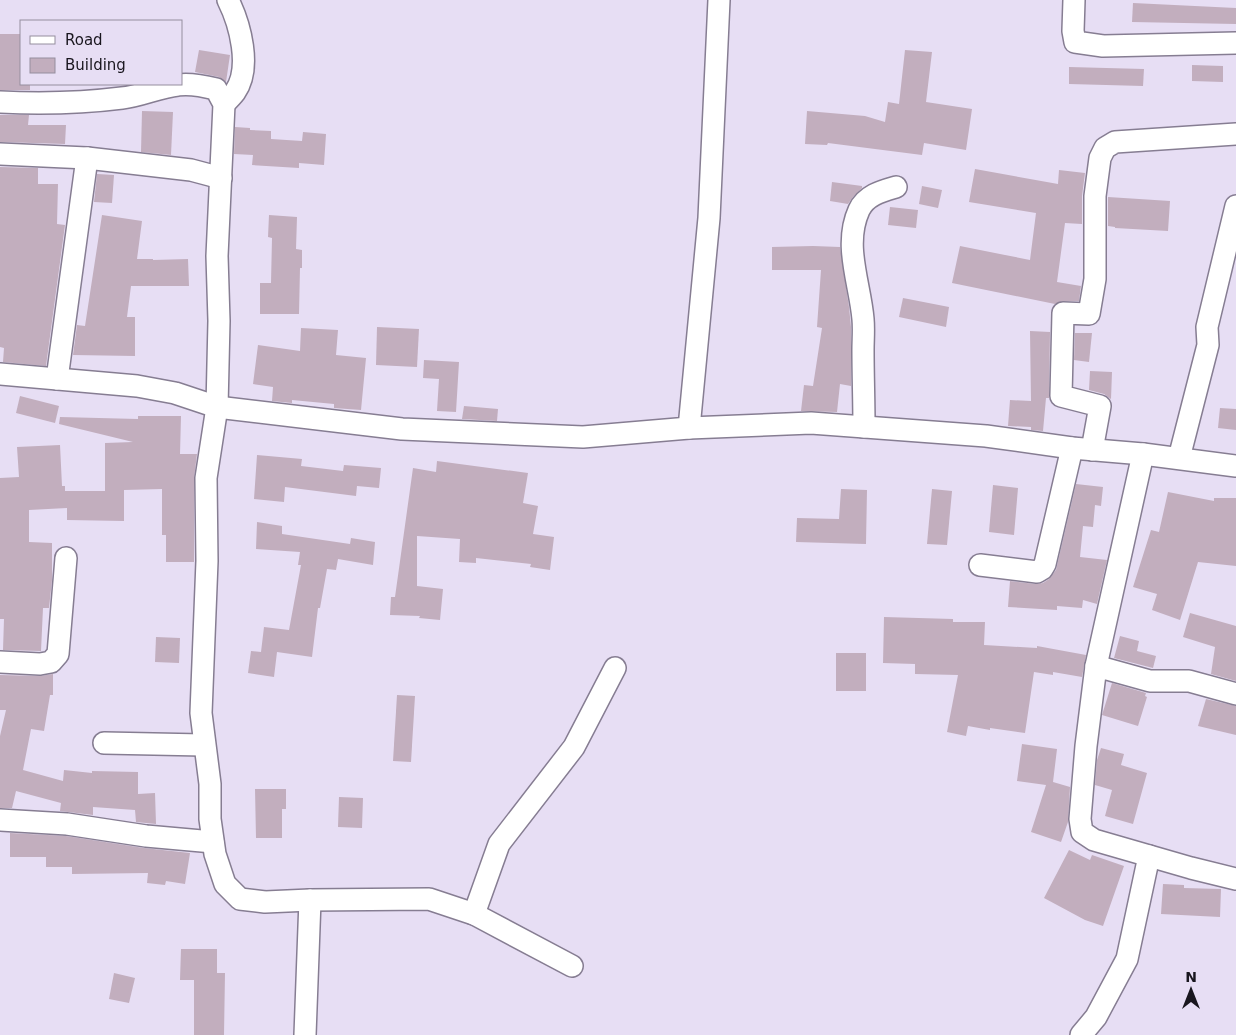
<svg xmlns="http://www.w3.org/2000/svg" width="1236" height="1035" font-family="'DejaVu Sans',sans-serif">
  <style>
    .building { fill: #c2aebe }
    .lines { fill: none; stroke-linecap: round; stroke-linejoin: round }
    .street-casing { stroke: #867d92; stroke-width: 24 }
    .street { stroke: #fff; stroke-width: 21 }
  </style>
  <rect width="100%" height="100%" fill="#e7def4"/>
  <g class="building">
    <polygon points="1133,3 1236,8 1236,24 1132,22"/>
    <polygon points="0,34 21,34 21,84 30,84 30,90 0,90"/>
    <polygon points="199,50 230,55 226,82 219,77 195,72"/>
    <polygon points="905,50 932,52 926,102 972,109 966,150 924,143 922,155 828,143 827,145 805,144 807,111 865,116 885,122 888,102 899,104"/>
    <polygon points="1192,65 1223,66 1223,82 1192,81"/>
    <polygon points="1069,67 1144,69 1143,86 1069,84"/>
    <polygon points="142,111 173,112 171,155 141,152"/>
    <polygon points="0,115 29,115 28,125 66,125 65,144 0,142"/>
    <polygon points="235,127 250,128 250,130 271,131 271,139 302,141 303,132 326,134 324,165 299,163 299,168 252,165 253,155 234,154"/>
    <polygon points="0,167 38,168 38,184 58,184 57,224 65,225 46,366 3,362 4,348 0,347"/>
    <polygon points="975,169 1058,184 1059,170 1085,173 1082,196 1082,224 1065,223 1057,282 1081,286 1079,301 1063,301 1055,304 952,283 960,246 1030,260 1036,213 969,202"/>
    <polygon points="97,174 114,175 112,203 94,202"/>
    <polygon points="832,182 862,186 862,188 853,197 848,204 830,201"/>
    <polygon points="922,186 942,190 938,208 919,204"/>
    <polygon points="1108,197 1170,201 1168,231 1115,228 1115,227 1108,226"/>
    <polygon points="890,207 918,210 916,228 888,225"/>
    <polygon points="102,215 142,221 137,259 153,259 153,260 188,259 189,286 131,286 127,317 135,317 135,356 73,355 77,325 85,326"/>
    <polygon points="269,215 297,217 296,249 302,250 302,268 300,268 299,314 260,314 260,283 271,283 272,238 268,237"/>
    <polygon points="813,246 840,247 849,307 851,327 851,386 840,384 837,412 801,411 804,385 813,386 822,328 817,327 821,270 772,270 772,247"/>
    <polygon points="903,298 949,307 946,327 899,317"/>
    <polygon points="377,327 419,329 417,367 376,365"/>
    <polygon points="301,328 338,330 336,355 366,358 361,410 334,408 334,404 292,400 292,403 272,401 273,387 253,384 258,345 300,351"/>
    <polygon points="1030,331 1050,332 1049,398 1046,398 1043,431 1031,430 1031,427 1008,426 1010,400 1031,401"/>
    <polygon points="1075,333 1092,333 1089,362 1074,360"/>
    <polygon points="424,360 459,362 456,412 437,411 439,379 423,378"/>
    <polygon points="1090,371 1112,372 1111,399 1104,394 1089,390"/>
    <polygon points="20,396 59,406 55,423 16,413"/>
    <polygon points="464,406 498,409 497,421 462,419"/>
    <polygon points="1220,408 1236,409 1236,430 1218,428"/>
    <polygon points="138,416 181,416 180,454 197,454 194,478 194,562 166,562 166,535 162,535 162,489 124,490 124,521 67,520 67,508 29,510 29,542 52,543 52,580 49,608 43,608 41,651 3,650 4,619 0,619 0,478 19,477 17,447 60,445 62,486 65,486 65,491 105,491 105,443 133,442 59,424 60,417 138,419"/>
    <polygon points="257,455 302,459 301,466 343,471 344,465 381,468 379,488 357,486 356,496 285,487 284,502 254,499"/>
    <polygon points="437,461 528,473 523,503 538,506 533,534 554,537 550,570 530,567 531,564 476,558 476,563 459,562 460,539 417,536 417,586 443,589 440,620 419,618 420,616 390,615 391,597 395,597 413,468 436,472"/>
    <polygon points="1076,484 1103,487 1101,506 1095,505 1093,527 1083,526 1080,557 1107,560 1097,604 1083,600 1082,608 1057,606 1057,610 1008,607 1010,581 1035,584 1043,583 1049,579 1056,570"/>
    <polygon points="993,485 1018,488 1014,535 989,532"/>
    <polygon points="841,489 867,490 866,544 796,542 797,518 839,519"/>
    <polygon points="932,489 952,491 947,545 927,544"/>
    <polygon points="1168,492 1214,501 1214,498 1236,498 1236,566 1198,562 1180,620 1152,610 1157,594 1133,587 1151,530 1159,532"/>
    <polygon points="257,522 282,526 282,534 350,544 351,538 375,542 373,565 338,559 336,570 327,569 320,608 318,608 312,657 277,652 274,677 248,673 251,651 261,652 264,627 289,630 301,565 298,565 300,552 256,549"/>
    <polygon points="1190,613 1236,626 1236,681 1211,674 1215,647 1183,637"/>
    <polygon points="884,617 953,619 953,622 985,622 984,645 1037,648 1037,646 1086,655 1082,677 1053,672 1053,675 1034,672 1025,733 990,728 990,730 968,726 966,736 947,732 958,675 915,674 915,664 883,663"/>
    <polygon points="1120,636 1139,641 1137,651 1156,656 1153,668 1114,658"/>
    <polygon points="156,637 180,638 179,663 155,662"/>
    <rect x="836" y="653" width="30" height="38"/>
    <polygon points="53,674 53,695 50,695 44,731 31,729 23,770 63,781 64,770 92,773 92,771 138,772 138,794 155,793 156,824 136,822 135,810 93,807 93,815 60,811 61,803 16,791 12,808 0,808 0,736 6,710 0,710 0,675 40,676"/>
    <polygon points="1112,683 1146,693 1145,696 1147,697 1138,726 1102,715"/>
    <polygon points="397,695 415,696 411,762 393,761"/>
    <polygon points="1206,699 1236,706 1236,735 1198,726"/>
    <polygon points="1022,744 1057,749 1053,782 1070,787 1068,822 1061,842 1031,832 1046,785 1017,781"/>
    <polygon points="1101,748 1124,754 1121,765 1147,773 1133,824 1105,816 1112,790 1095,785 1097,760"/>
    <polygon points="255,789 286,789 286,809 282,809 282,838 256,838"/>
    <polygon points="339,797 363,798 362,828 338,827"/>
    <polygon points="10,833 66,836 144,848 190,853 185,884 166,881 165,885 147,883 148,873 72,874 72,867 46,867 46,857 10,857"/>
    <polygon points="1069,850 1090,860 1092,855 1124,866 1103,926 1085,920 1044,898"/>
    <polygon points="1163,884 1184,885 1184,888 1221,889 1220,917 1161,914"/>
    <polygon points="181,949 217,949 217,973 225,973 224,1035 194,1035 194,980 180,980"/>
    <polygon points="114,973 135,978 129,1003 109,999"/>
  </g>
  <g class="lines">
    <g class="street-casing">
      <g id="street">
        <polyline points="1074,0 1073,31 1075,42 1103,46 1236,43"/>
        <path d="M0 102C41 104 82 103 122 98 141 96 159 87 178 85 190 83 204 86 216 89L224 104 217 256 219 321 217 407 206 478 207 561 201 713 210 784V819L215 854 225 884 240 899 265 902 310 900 429 899 474 914 572 966"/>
        <path d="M224 104C228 100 232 96 235 92 252 68 240 24 228 0"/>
        <polyline points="0,154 87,158 191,170 221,178"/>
        <polyline points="0,374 137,386 175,393 217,407 402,429 583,437 689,428 709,218 719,0"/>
        <polyline points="57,379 87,158"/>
        <path d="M864 427C864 401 863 376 863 350 863 340 864 329 863 319 860 283 843 245 859 210 866 195 882 191 896 187"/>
        <polyline points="689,428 811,423 986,436 1072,448 1143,454 1236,466"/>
        <polyline points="1092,450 1100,406 1061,396 1063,313 1089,314 1095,279 1095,196 1100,158 1105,148 1115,142 1236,134"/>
        <polyline points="1179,458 1208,345 1207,327 1236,206"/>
        <polyline points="980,565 1037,572 1042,569 1045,564 1072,448"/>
        <polyline points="0,662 40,664 51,662 58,654 66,558"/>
        <polyline points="1096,666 1143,454"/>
        <polyline points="1236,694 1189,681 1150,681 1096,666 1086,746 1080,819 1082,832 1094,840 1191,868 1236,879"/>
        <polyline points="104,743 203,745"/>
        <polyline points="0,820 67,824 146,836 213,842"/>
        <polyline points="474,914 499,844 574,747 615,668"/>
        <polyline points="305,1035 310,900"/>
        <polyline points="1081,1035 1096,1017 1127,959 1149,856"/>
      </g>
    </g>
    <use href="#street" class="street"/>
  </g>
  <rect x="20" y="20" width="162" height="65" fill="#e7def4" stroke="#958e9e"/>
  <rect x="30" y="36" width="25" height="8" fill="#ffffff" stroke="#958e9e"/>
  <text x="65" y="45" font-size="15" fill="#19161e">Road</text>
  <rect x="30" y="58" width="25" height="15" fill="#c2aebe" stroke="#958e9e"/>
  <text x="65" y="70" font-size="15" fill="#19161e">Building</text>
  <g transform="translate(1191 990)" stroke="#e7def4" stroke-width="4" paint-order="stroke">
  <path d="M0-4L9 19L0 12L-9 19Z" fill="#19161e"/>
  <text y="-8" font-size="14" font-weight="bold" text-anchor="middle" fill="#19161e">N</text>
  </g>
</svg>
